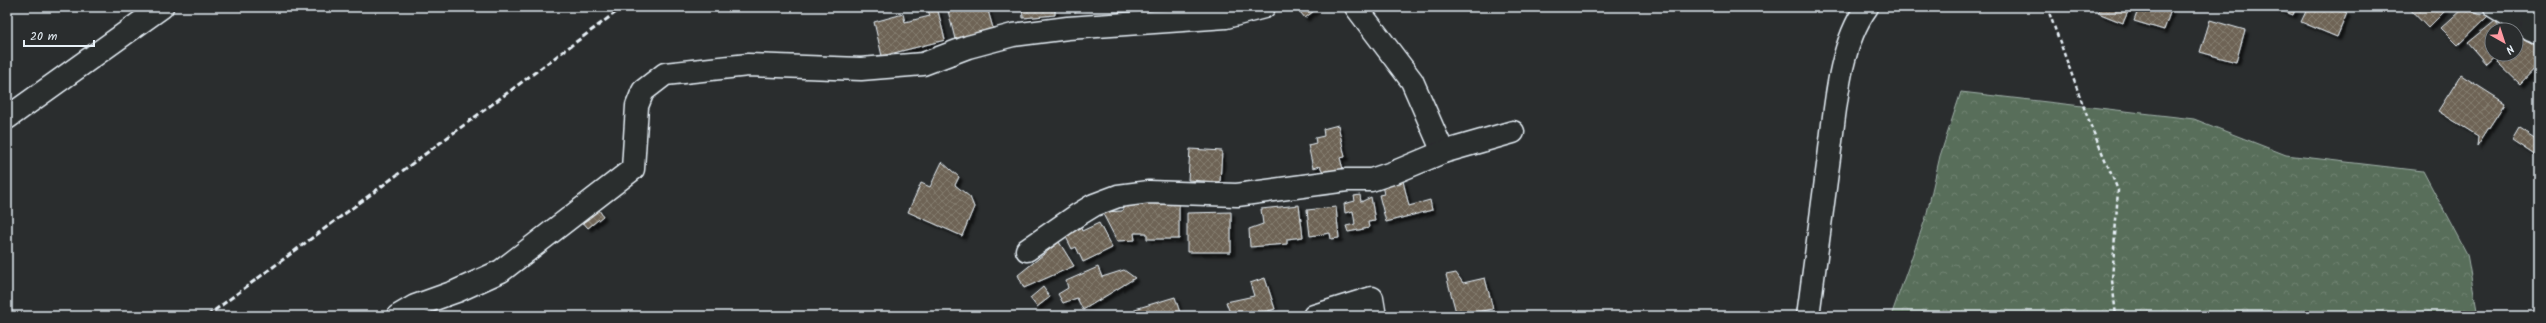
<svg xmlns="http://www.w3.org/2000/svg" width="2546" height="323" font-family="Kalam,sans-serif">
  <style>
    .forest { fill: url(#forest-crowns); stroke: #a0b0a9 }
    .building { fill: url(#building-cross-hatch); stroke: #e8f1f8; filter: url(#shadow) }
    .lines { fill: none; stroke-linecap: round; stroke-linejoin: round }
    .street-casing { stroke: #e8f1f8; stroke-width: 25 }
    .secondary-casing { stroke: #e8f1f8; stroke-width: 25 }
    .path { stroke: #e8f1f8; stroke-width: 2.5; stroke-dasharray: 4 3; stroke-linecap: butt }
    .street { stroke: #2a2d2e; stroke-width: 22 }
    .secondary { stroke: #2a2d2e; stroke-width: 22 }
    .rail { stroke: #e8f1f8; stroke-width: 3; stroke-dasharray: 6 3; stroke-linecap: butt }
  </style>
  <defs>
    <pattern id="forest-crowns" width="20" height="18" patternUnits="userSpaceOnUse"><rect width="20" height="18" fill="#586e5a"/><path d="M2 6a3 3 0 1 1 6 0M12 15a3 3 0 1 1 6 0" fill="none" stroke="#708372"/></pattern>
    <pattern id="building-cross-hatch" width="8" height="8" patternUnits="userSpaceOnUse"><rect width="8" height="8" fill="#6e6455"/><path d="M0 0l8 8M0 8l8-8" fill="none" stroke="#837b6e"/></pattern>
    <filter id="shadow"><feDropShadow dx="3.5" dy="3.5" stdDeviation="1" flood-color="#0009"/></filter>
  </defs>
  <rect width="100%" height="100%" fill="#2a2d2e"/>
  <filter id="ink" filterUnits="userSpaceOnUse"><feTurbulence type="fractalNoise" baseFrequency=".025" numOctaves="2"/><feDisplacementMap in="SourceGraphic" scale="8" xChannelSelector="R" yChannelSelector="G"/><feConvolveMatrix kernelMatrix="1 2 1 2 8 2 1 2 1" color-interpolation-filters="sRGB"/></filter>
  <g filter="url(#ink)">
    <polygon class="forest" points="1961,92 2194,119 2286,155 2423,171 2467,254 2478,316 1891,316 1926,217 1940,156"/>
    <g class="building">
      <polygon points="927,7 937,7 945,40 882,56 874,22 903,14 905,22 930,16"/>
      <polygon points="947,7 959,7 960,10 970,7 987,7 993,28 955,39"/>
      <polygon points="1022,7 1055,7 1055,15 1023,18"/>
      <polygon points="1071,7 1082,7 1075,12"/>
      <polygon points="1296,7 1319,7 1305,18"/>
      <polygon points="2101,7 2130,7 2123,23 2098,13"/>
      <polygon points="2139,7 2172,7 2164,30 2134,21"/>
      <polygon points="2273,7 2296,7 2293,15"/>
      <polygon points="2308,7 2333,7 2347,13 2337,37 2301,22"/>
      <polygon points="2408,7 2443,7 2446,10 2428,28"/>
      <polygon points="2463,8 2488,16 2458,45 2441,28"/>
      <polygon points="2210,20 2245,30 2236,62 2200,52"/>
      <polygon points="2495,21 2503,30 2492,30 2492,54 2497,54 2486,64 2468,43"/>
      <polygon points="2520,37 2539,47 2539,64 2520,84 2497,62 2504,54 2516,54 2516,41"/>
      <polygon points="2461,75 2505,103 2477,146 2478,136 2438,111"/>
      <polygon points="1338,125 1345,157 1340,158 1343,169 1324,174 1320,166 1313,168 1308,145 1316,143 1315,138 1324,136 1323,129"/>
      <polygon points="2519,128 2539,141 2539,153 2536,156 2512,140"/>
      <polygon points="1190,149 1222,151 1220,182 1188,180"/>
      <polygon points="942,162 959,177 955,185 970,197 974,207 962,236 908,212 921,183 930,187"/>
      <polygon points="1403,181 1409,206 1430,200 1432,210 1386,222 1379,195 1384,194 1382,186"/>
      <polygon points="1360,195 1361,202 1371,197 1375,221 1368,222 1369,228 1348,232 1346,226 1355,224 1353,211 1345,213 1344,204 1355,201 1354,196"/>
      <polygon points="1179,203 1179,239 1147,239 1147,233 1134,233 1135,240 1117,241 1102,212 1122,211 1125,204"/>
      <polygon points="1299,205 1303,237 1287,239 1287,244 1250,247 1249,229 1263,224 1261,209"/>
      <polygon points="597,207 603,216 588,228 581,220"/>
      <polygon points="1336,207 1339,238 1331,239 1330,233 1310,236 1307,210"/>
      <polygon points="1231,212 1231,252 1187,252 1187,213"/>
      <polygon points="1099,223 1112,248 1083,262 1076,247 1072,249 1065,235 1081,228 1082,231"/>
      <polygon points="1059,242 1074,266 1024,288 1018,275"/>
      <polygon points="1098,267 1102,277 1124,270 1135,278 1083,310 1077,298 1063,303 1058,294 1068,288 1066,281"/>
      <polygon points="1456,273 1463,283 1485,278 1493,309 1457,316 1446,275"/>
      <polygon points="1265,278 1275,309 1252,316 1231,316 1226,302 1254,296 1250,283"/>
      <polygon points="1043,287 1050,297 1037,307 1030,298"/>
      <polygon points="1175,297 1181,316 1137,316 1135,309"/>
    </g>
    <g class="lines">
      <g class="street-casing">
        <g id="street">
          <polyline points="1356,7 1412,81 1443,152"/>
          <polyline points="2495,7 2539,33"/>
          <polyline points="2531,29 2535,7"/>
          <polyline points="1027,250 1076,216 1094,205 1118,196 1149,192 1237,195 1347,180 1371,180 1395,172 1443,152 1513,132"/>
          <polyline points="398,316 415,306 457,291 501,271 633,169 637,106 643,91 665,74 748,65 861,69 923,64 968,47 1013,35 1068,28 1226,17 1264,7"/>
          <polyline points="1314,316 1372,298 1375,316"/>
          <path d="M1808 316C1815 266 1821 215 1828 165 1835 116 1837 48 1867 7"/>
        </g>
      </g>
      <g class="secondary-casing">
        <polyline id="secondary" points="7,118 162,7"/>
      </g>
      <polyline class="path" points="2047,7 2090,124 2118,190 2112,280 2116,316"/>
      <use href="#street" class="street"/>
      <use href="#secondary" class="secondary"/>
      <polyline class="rail" points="207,316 623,7"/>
    </g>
  </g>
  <rect width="2546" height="323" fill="none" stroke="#2a2d2e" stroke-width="24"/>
  <rect x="12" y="12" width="2522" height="299" fill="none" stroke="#e8f1f8" stroke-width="1.5" filter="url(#ink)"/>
  <g transform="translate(2504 42) rotate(141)"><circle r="19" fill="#2a2d2e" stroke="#767b7f"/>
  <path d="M0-3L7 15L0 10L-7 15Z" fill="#ff9aa2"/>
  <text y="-6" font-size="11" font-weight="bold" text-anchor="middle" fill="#e8f1f8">N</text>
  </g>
  <path d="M24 40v6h70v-6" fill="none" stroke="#e8f1f8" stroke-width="2"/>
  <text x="30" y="40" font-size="12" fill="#e8f1f8" stroke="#2a2d2e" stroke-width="3" paint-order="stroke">20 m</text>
</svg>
